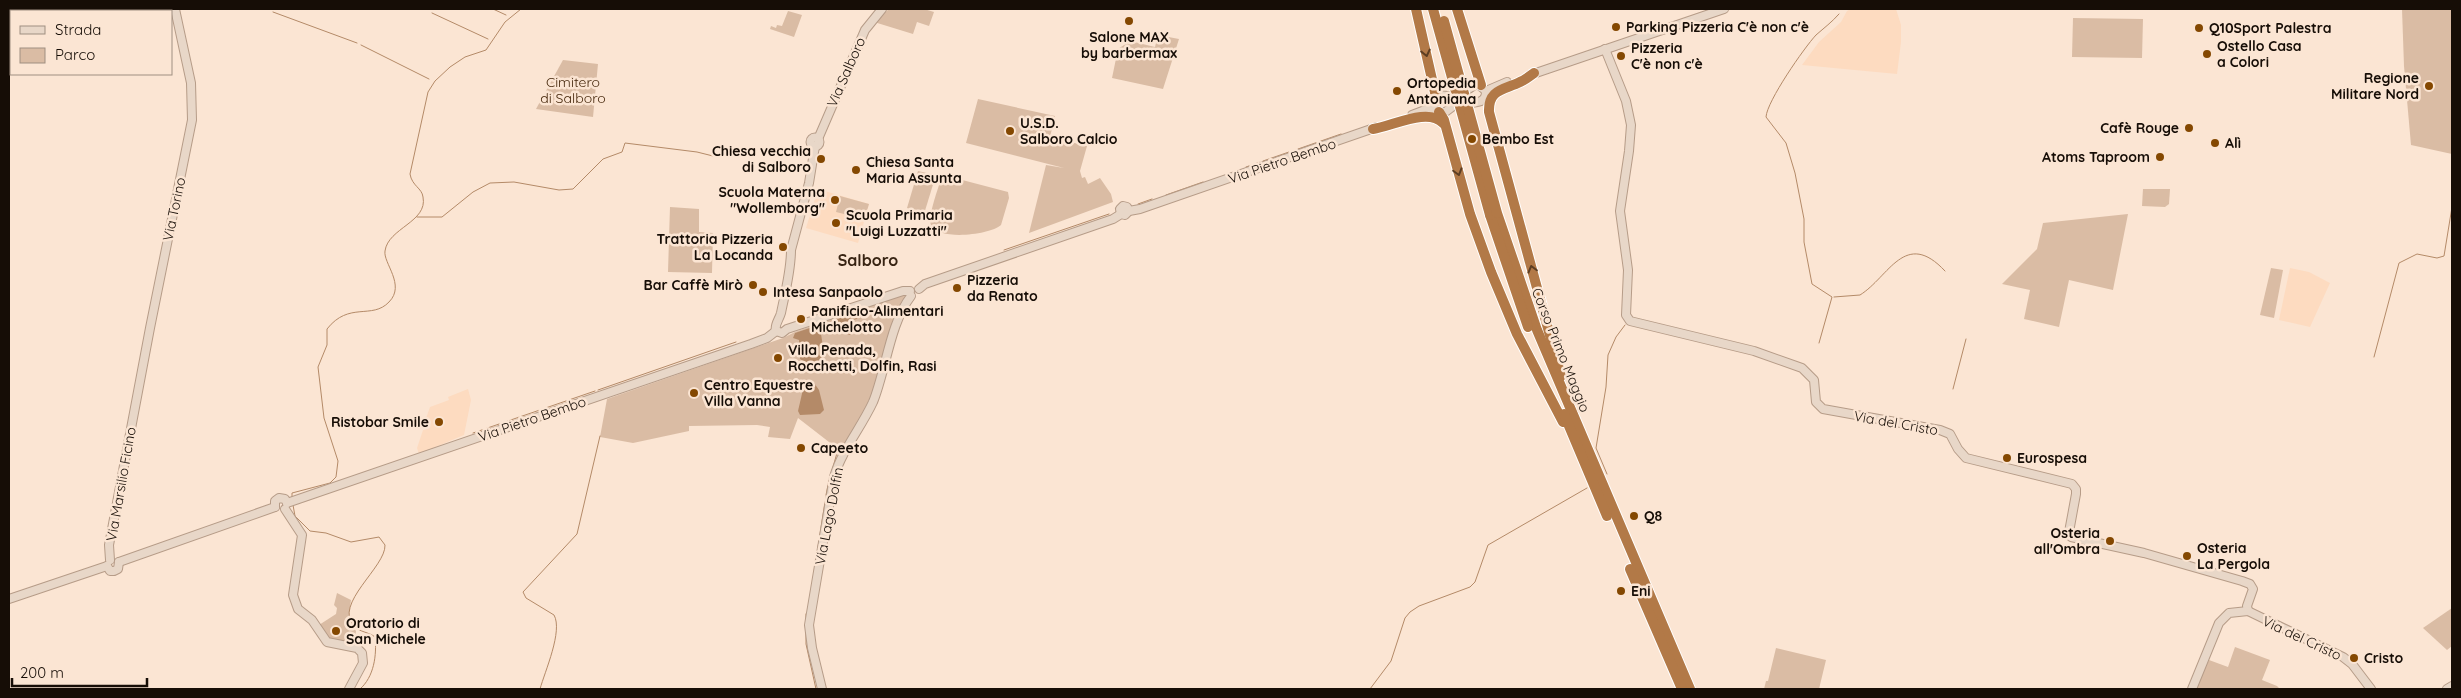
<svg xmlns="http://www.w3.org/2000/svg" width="2461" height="698" font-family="Quicksand,sans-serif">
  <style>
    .built { fill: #fddbc0 }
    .green { fill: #dabca4 }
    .water { fill: #b48a68 }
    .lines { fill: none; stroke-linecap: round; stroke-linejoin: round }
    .stream { stroke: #b48a68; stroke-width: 1 }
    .secondary-casing { stroke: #b69c88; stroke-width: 10 }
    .highway-casing { stroke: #fff; stroke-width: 12 }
    .secondary { stroke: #e8d7c8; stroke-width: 8 }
    .highway { stroke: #b27947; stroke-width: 10 }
    .highway-bridge-casing { stroke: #fff; stroke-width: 12; stroke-linecap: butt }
    .highway-bridge { stroke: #b27947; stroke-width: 10 }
    .oneway { stroke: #5c3e23 }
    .poi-dot { fill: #844801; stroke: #fbe5d3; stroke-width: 2 }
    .labels { text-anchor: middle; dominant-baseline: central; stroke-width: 5; stroke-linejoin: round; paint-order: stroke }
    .poi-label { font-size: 14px; font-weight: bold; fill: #160d06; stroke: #fbe5d3; text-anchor: start }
    .street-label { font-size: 14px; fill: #160d06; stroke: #fbe5d3 }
    .park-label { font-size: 14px; fill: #44260a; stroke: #fbe5d3 }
    .quarter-label { font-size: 16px; font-weight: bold; fill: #382413; stroke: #fbe5d3 }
  </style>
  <rect width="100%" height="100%" fill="#fbe5d3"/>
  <g class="built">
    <polygon points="1851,9 1896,9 1901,25 1901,42 1897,74 1802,65 1819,42 1841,22 1847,11"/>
    <polygon points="818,189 869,204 858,243 806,228"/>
    <polygon points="2290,268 2309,272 2330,283 2310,327 2279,320"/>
    <polygon points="468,389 471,400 464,435 419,454 417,448 423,430 426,429 424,424 430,407 449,400 448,397"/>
  </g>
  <g class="green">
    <polygon points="889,9 924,9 934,12 929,26 917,22 913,34 874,22"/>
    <polygon points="2402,9 2452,9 2452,154 2411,145 2404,66"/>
    <polygon points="788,11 802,15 794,37 770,29 771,26 776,28 777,25 782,26"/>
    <polygon points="2073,18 2143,19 2142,58 2072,57"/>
    <polygon points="1158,35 1179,39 1163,89 1112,78 1118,49 1130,41 1155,47"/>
    <polygon points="563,60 598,64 593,117 536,109"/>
    <polygon points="978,99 1055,116 1050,137 1087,146 1080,171 1082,178 1085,177 1088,184 1100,178 1111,194 1113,202 1029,233 1046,165 1064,168 966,143"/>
    <polygon points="918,171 931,174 935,178 924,214 907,208"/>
    <path d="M947 176 1008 192 1009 198 1001 225C990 235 938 241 931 225 928 216 937 192 940 182L943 177Z"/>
    <polygon points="2143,189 2170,189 2169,204 2165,207 2142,206"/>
    <polygon points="840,196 869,204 865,217 850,213 848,215 836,212"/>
    <polygon points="670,207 699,209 699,232 713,233 712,273 668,272"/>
    <polygon points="2128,214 2113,290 2069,280 2059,327 2024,319 2030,290 2002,284 2037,249 2043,223"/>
    <polygon points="2271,268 2283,270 2274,318 2260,315"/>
    <polygon points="901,294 907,297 875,393 844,449 838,449 798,418 790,439 768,437 770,427 757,425 689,426 689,431 633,443 600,437 607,399 783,338 795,332"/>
    <polygon points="337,593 351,600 348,621 356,631 354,644 327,639 319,625 336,614 337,608 334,605"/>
    <polygon points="2452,608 2452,646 2447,650 2423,628"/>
    <polygon points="2235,647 2270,660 2262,680 2277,686 2280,689 2196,688 2209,660 2228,667"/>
    <polygon points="1776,648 1826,660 1819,689 1764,689 1766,681 1768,681"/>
  </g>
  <g class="water">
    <polygon points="868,308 865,317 841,323 841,325 852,330 853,333 850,335 833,329 821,334 824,353 818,365 811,366 800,359 799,340 793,338 795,333"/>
    <polygon points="812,380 819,390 824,410 820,414 800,415 798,411 804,385 807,381"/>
  </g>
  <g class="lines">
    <g class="stream">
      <polyline points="493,9 506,15"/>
      <polyline points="273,12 357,43"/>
      <polyline points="432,13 488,39"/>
      <polyline points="361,45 429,79"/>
      <polyline points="1298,149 1341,134"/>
      <polyline points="1263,161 1289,152"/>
      <polyline points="1246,167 1260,162"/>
      <polyline points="1166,195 1203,182"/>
      <polyline points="1138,204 1152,199"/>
      <polyline points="417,217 442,217 473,192 490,183 514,182 559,190 573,189 603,159 622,152 625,143 697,152 717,157"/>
      <polyline points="1004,250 1109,214"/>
      <path d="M1834 297 1860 295C1889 277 1905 228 1945 271"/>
      <path d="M1819 343 1832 297 1812 284 1804 242V219L1795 173 1786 143 1766 117C1767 101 1804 48 1816 35 1824 28 1832 22 1839 14"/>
      <polyline points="2374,357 2399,263 2417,254 2437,258 2444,256 2452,207"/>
      <polyline points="1953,389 1966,339"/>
      <polyline points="598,390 736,342"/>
      <polyline points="473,433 595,391"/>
      <polyline points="831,474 837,453"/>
      <polyline points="1607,474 1596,448 1606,387 1608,355 1616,337 1625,325"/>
      <polyline points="826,495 829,480"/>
      <path d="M292 498V493L330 483 336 477 338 461 324 418 318 367 327 345V329C349 301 372 320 389 302 406 285 383 263 385 251 388 228 428 222 423 197 422 188 412 186 410 174L428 92 435 81 450 67 465 57 486 50 505 22 521 9"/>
      <path d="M293 505 295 516 310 531 326 533 351 542 379 537 385 545C386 567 333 604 354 626 359 632 369 632 375 637 377 655 374 677 360 689"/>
      <polyline points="813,579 825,502"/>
      <polyline points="806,614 806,644 816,689"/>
      <path d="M540 689C545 671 563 631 554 615L526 598 523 592 577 534 600 436"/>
      <polyline points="1370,689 1391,661 1405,618 1410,612 1419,606 1470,587 1475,582 1488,545 1587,488"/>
    </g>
    <g class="secondary-casing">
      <g id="secondary">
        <polyline points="1605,49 1626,101 1631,125 1629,151 1620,211 1628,270 1626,315 1630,321 1754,351 1802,368 1814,380 1816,402 1823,409 1940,430 1950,434 1958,449 1966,458 2072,484 2076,489 2076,494 2069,532 2071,537 2144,553 2242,581 2250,584 2253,589 2247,606 2248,611"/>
        <polyline points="1530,75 1724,9"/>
        <path d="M1478 84 1486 91C1487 107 1468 101 1457 104 1451 106 1449 111 1443 113L1434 109 1433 101 1436 97C1443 93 1449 98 1456 96 1466 94 1469 86 1478 84Z"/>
        <polyline points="1486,91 1507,82"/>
        <polyline points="1412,115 1433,107"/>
        <circle cx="815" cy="142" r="4.5"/>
        <polyline points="818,139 865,30 882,9"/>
        <polyline points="1121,214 1120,209 1123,206 1127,207 1129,211"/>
        <polyline points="919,289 925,284 1113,219 1121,214 1125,215 1129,211 1140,209 1377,127"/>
        <path d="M776 331C774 325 779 320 781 313 785 293 791 271 791 250L809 183 815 146"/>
        <polyline points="776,331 782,333 787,329 903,291 910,291"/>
        <polyline points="287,503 751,344 767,338 776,331"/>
        <polyline points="275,507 275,501 279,498 285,499 287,503"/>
        <polyline points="285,509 302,535 293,595 298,609 312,620 327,642 357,648 362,653 363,663 349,689"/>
        <polyline points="110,560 109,545 150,328 192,120 191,83 175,9"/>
        <polyline points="119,562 275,507"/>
        <polyline points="107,566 110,571 114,571 118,569 119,562"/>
        <polyline points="9,599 107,566"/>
        <polyline points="2248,611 2343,657 2352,664 2371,689"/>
        <path d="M822 689 812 648 809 625 834 477C842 450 861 428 873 402 886 370 890 323 911 296"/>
        <polyline points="2192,689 2219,623 2229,613 2248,611"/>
        <polyline points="2447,689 2452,686"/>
      </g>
    </g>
    <g class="highway-casing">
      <g id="highway">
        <polyline points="1416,9 1436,97"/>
        <polyline points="1457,9 1481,85"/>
        <path d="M1534 73C1530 76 1525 80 1520 82 1504 90 1488 89 1489 112L1561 376"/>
        <polyline points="1439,112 1444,120 1470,214 1491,272 1517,334 1563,422"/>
        <path d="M1373 129C1393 126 1428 107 1443 123"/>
        <polyline points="1497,213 1537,330 1690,689"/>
        <polyline points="1490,215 1528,327"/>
        <polyline points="1564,414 1607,516"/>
        <polyline points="1630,569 1682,689"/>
      </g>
    </g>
    <use href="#secondary" class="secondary"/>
    <use href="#highway" class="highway"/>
    <g class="highway-bridge-casing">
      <g id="highway-bridge">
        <polyline points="1433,9 1490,215"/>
        <polyline points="1444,21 1497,213"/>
      </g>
    </g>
    <use href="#highway-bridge" class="highway-bridge"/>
  </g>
  <defs><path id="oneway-chevron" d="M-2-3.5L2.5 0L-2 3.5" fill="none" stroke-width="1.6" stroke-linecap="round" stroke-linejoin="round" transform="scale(1.25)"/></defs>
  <g class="oneway">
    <use href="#oneway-chevron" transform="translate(1426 53) rotate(77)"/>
    <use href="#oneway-chevron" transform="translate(1458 172) rotate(74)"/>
    <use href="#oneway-chevron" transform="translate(1532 269) rotate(-105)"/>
  </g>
  <g class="poi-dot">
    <circle cx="1129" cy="21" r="5"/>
    <circle cx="1616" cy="27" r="5"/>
    <circle cx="2199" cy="28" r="5"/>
    <circle cx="2207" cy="54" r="5"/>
    <circle cx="1621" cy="56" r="5"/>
    <circle cx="2429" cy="86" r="5"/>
    <circle cx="1397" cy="91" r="5"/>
    <circle cx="2189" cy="128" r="5"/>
    <circle cx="1010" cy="131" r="5"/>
    <circle cx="1472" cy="139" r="5"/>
    <circle cx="2215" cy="143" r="5"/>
    <circle cx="2160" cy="157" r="5"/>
    <circle cx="821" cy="159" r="5"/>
    <circle cx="856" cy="170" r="5"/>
    <circle cx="835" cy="200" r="5"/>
    <circle cx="836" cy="223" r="5"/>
    <circle cx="783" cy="247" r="5"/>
    <circle cx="753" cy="285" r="5"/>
    <circle cx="957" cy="288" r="5"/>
    <circle cx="763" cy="292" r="5"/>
    <circle cx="801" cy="319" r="5"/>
    <circle cx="778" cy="358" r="5"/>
    <circle cx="694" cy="393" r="5"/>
    <circle cx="439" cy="422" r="5"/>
    <circle cx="801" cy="448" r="5"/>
    <circle cx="2007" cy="458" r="5"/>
    <circle cx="1634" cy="516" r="5"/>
    <circle cx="2110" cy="541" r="5"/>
    <circle cx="2187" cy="556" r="5"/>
    <circle cx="1621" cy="591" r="5"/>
    <circle cx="336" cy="631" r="5"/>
    <circle cx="2354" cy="658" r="5"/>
  </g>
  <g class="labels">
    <g class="poi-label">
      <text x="1626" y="27">Parking Pizzeria C'è non c'è</text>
      <text x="2209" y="28">Q10Sport Palestra</text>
      <text x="1129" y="37" text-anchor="middle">Salone MAX<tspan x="1129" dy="16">by barbermax</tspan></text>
      <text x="2217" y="46">Ostello Casa<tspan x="2217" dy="16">a Colori</tspan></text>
      <text x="1631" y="48">Pizzeria<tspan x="1631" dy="16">C'è non c'è</tspan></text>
      <text x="2419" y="78" text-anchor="end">Regione<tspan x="2419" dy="16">Militare Nord</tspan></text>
      <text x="1407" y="83">Ortopedia<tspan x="1407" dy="16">Antoniana</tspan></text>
      <text x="1020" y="123">U.S.D.<tspan x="1020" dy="16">Salboro Calcio</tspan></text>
      <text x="2179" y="128" text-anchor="end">Cafè Rouge</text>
      <text x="1482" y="139">Bembo Est</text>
      <text x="2225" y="143">Alì</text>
      <text x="811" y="151" text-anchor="end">Chiesa vecchia<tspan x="811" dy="16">di Salboro</tspan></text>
      <text x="2150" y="157" text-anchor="end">Atoms Taproom</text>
      <text x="866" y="162">Chiesa Santa<tspan x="866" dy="16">Maria Assunta</tspan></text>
      <text x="825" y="192" text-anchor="end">Scuola Materna<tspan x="825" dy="16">"Wollemborg"</tspan></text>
      <text x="846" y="215">Scuola Primaria<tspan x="846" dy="16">"Luigi Luzzatti"</tspan></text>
      <text x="773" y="239" text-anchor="end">Trattoria Pizzeria<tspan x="773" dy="16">La Locanda</tspan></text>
      <text x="967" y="280">Pizzeria<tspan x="967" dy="16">da Renato</tspan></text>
      <text x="743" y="285" text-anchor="end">Bar Caffè Mirò</text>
      <text x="773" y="292">Intesa Sanpaolo</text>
      <text x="811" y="311">Panificio-Alimentari<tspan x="811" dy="16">Michelotto</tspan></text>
      <text x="788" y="350">Villa Penada,<tspan x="788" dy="16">Rocchetti, Dolfin, Rasi</tspan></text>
      <text x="704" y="385">Centro Equestre<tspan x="704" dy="16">Villa Vanna</tspan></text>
      <text x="429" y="422" text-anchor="end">Ristobar Smile</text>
      <text x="811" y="448">Capeeto</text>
      <text x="2017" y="458">Eurospesa</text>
      <text x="1644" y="516">Q8</text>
      <text x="2100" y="533" text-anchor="end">Osteria<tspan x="2100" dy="16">all'Ombra</tspan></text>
      <text x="2197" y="548">Osteria<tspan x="2197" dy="16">La Pergola</tspan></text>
      <text x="1631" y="591">Eni</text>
      <text x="346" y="623">Oratorio di<tspan x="346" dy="16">San Michele</tspan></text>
      <text x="2364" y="658">Cristo</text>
    </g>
    <g class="street-label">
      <text transform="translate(846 72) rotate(-66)">Via Salboro</text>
      <text transform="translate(1282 161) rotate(-19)">Via Pietro Bembo</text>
      <text transform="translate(174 209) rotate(-78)">Via Torino</text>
      <text transform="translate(1561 350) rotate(68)">Corso Primo Maggio</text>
      <text transform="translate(532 419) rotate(-19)">Via Pietro Bembo</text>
      <text transform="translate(1896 423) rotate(10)">Via del Cristo</text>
      <text transform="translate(121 484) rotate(-80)">Via Marsilio Ficino</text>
      <text transform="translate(829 516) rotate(-79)">Via Lago Dolfin</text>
      <text transform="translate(2302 638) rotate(25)">Via del Cristo</text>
    </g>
    <g class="park-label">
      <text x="573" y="82">Cimitero<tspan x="573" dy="16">di Salboro</tspan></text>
    </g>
    <g class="quarter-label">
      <text x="868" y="260">Salboro</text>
    </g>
  </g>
  <rect width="2461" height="698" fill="none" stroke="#160d06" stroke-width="20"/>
  <rect x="10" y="10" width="162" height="65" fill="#fbe5d3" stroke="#9f8f81"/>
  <rect x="20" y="26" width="25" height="8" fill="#e8d7c8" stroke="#9f8f81"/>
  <text x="55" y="35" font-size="15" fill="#160d06">Strada</text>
  <rect x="20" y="48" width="25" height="15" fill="#dabca4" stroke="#9f8f81"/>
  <text x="55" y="60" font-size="15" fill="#160d06">Parco</text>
  <path d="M12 678v8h135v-8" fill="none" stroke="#160d06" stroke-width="2.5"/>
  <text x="20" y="678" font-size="15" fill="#160d06" stroke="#fbe5d3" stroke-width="4" paint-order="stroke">200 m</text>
</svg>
